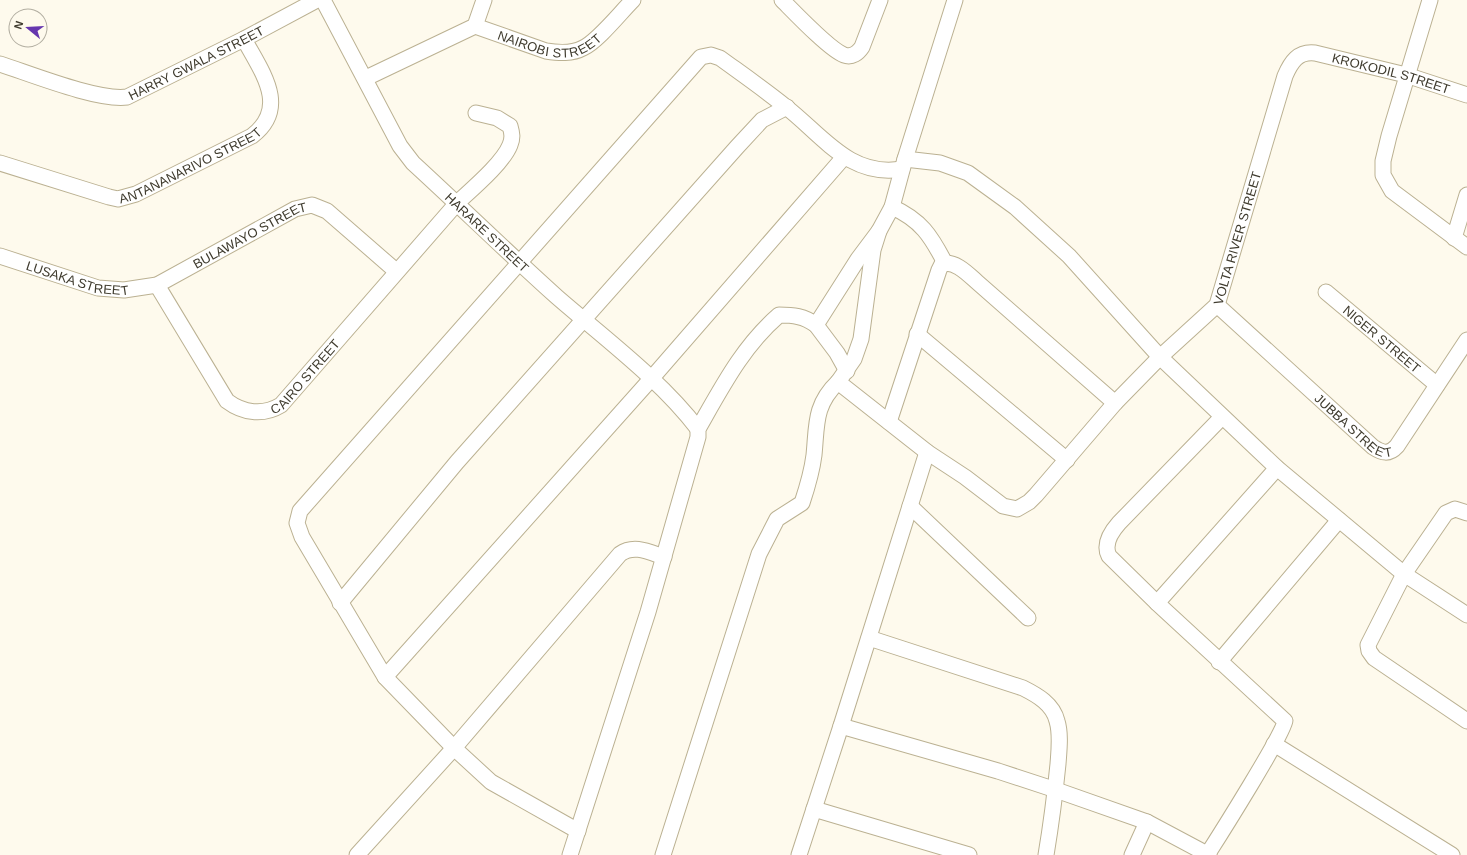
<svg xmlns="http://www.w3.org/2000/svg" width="1467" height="855" font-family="Helvetica,sans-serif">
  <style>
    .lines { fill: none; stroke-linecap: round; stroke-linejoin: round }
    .minor-casing { stroke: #bbb192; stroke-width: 17 }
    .minor { stroke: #fff; stroke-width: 15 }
    .labels { text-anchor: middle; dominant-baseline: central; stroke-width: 3; stroke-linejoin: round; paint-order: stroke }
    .street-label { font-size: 13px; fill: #3f3b2e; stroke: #fefaed }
  </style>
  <rect width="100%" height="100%" fill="#fefaed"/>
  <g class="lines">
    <g class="minor-casing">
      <g id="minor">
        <path id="s1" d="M323 0 400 146 413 163C461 207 508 253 557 297 603 337 662 381 698 429"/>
        <path d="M782 0C794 12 830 50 844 55 852 58 858 53 862 47L880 0"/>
        <polyline points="1430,0 1389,136 1383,161 1383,175 1392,191 1467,247"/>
        <path id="s2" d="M475 26 546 51C559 53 572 54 583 48 598 41 620 13 633 0"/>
        <path id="s3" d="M0 64C31 74 98 101 127 97L244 39 317 0"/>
        <polyline points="366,78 475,26 484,0"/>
        <polyline points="905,159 940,163 968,173 1015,207 1069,256 1160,357 1277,468 1404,574 1467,615"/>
        <path id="s4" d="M0 163 109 197 118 199 136 194 252 136C290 107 261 71 244 39"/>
        <path d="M892 207C921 220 931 236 945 263"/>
        <polyline points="1454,238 1467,195"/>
        <path id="s5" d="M0 256 98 288 124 290 157 285 295 209 312 205 327 211 396 271"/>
        <path id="s6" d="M157 285 227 401C243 413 263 416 281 405L457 203C472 189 503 163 510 145 513 138 512 133 510 126L497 118 476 113"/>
        <path id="s7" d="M1326 292 1437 385"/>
        <path id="s8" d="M1217 305 1373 447C1382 453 1389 455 1397 446L1467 340"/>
        <polyline points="816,325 837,353 847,371"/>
        <polyline points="917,334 1067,460"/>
        <polyline points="838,382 854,359 861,339 873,250 879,231 892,207 905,159 955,0"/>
        <path d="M889 422 939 270 942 264C955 260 968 274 977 282L1115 403"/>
        <polyline points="910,506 1028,618"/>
        <polyline points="1467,513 1455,509 1446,513 1404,574 1368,645 1369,651 1374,658 1467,721"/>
        <polyline points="340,603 457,462 737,147 762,120 787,107"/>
        <polyline points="1157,603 1277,468"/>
        <path d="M869 638 1023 688C1037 695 1053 704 1057 721 1061 734 1059 750 1058 764 1055 794 1051 825 1046 855"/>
        <polyline points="1219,662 1339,520"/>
        <polyline points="385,677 651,379 844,157"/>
        <polyline points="841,726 998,771 1056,790 1147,822 1209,855"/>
        <polyline points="1274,744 1452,855"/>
        <polyline points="814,809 969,855"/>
        <path d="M578 831 491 782 454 748 385 677 302 537 297 523 300 511 701 57 711 55 720 58C742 74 765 90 786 107 822 135 850 178 902 169"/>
        <path d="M357 855 454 748 620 554C634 544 649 552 664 557"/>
        <path d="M570 855 648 612 698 437V429C722 387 743 346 779 315 793 315 804 316 816 325L858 259 879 231"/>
        <path id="s9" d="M663 855 759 554 777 519 802 503C807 488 812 471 814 455 817 425 814 405 838 382L927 452 965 477 1003 506 1017 509 1029 502 1036 495 1115 403 1160 357 1217 305 1285 76C1291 62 1298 51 1315 53L1406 75 1467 95"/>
        <polyline points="799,855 841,726 927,452"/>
        <polyline points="1132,855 1147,822"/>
        <path d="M1207 855C1218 838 1286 730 1285 721L1157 603 1109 556C1103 544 1111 532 1119 523L1222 417"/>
      </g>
    </g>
    <use href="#minor" class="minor"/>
  </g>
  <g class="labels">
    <g class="street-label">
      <text stroke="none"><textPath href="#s2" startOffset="79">NAIROBI STREET</textPath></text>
      <text stroke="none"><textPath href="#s3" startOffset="209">HARRY GWALA STREET</textPath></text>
      <text stroke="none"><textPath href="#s9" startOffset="1380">KROKODIL STREET</textPath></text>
      <text stroke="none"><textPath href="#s4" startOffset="203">ANTANANARIVO STREET</textPath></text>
      <text stroke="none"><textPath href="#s1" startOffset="288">HARARE STREET</textPath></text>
      <text stroke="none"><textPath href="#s5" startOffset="268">BULAWAYO STREET</textPath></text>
      <text stroke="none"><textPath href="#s9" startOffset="1091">VOLTA RIVER STREET</textPath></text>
      <text stroke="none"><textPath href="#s5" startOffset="81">LUSAKA STREET</textPath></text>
      <text stroke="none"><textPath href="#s7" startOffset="73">NIGER STREET</textPath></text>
      <text stroke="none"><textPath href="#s6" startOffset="230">CAIRO STREET</textPath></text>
      <text stroke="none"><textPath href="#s8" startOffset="183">JUBBA STREET</textPath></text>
    </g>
  </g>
  <g transform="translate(28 28) rotate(288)"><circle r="19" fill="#fefaed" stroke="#b2aea1"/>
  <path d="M0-3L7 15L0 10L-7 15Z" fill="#6636ae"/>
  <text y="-6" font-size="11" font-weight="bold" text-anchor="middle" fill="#3f3b2e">N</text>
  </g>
</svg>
